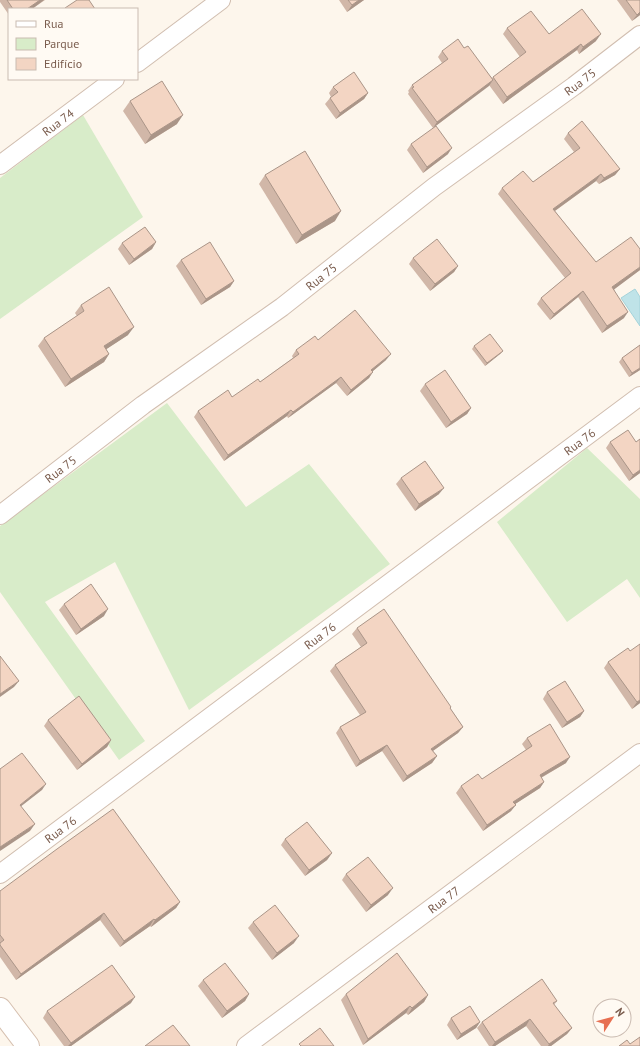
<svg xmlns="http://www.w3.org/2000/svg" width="640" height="1046" font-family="'PT Sans',sans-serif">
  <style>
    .green { fill: #d8ecc9 }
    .water { fill: #bfe3e8; stroke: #a5d3da }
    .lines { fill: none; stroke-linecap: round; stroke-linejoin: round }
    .minor-casing { stroke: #d1beb0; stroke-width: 20 }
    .secondary-casing { stroke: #d6c0b0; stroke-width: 24 }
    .minor { stroke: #fff; stroke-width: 18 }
    .secondary { stroke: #fff; stroke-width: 22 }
    .wall { fill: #d1b7a8 }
    .shaded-wall { fill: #aa9588 }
    .building { fill: #f3d5c3; stroke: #aa9588 }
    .labels { text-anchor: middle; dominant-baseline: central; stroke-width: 3; stroke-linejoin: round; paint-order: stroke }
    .street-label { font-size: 12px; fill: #7a5c4d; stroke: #fffaf3 }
  </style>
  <rect width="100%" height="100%" fill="#fdf6ec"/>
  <g class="green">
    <polygon points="83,115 143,217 0,319 0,178"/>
    <polygon points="167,403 246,507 309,464 390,564 189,710 115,562 45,602 145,741 119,760 0,592 0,526"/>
    <polygon points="587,448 640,499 640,598 627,579 567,622 497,522"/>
  </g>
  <polygon class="water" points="635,289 640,297 640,326 621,298"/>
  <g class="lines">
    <g class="minor-casing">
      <g id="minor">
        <polyline points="137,63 221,0"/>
        <path id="s1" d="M0 165 115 79"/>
        <path id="s2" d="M0 515 143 405 282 307 434 187 574 86 640 35"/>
        <path id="s3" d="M0 874 640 396"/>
        <path id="s4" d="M246 1046 640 753"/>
      </g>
    </g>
    <g class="secondary-casing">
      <polyline id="secondary" points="0,1009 28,1046"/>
    </g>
    <use href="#minor" class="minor"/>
    <use href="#secondary" class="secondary"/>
  </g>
  <g class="wall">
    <polygon points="0,0 45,0 32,9 9,9 9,15 0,2"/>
    <polygon points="339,0 364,0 347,12"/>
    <polygon points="617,0 640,0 640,15 632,21"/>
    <polygon points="507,28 549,34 596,41 579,54 577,50 503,104 489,85 433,128 408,94 409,92 408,91 412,85 442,63 438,57 442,51 464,48 492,78 520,57 503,34"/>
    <polygon points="333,87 368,93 364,99 336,119 325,104 330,98 331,97 329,93"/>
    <polygon points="130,101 177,124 145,144 123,111"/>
    <polygon points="568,133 620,169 615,175 599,184 596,181 555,211 596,262 640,270 614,289 624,318 602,333 578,297 550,320 537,304 541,298 565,278 498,194 502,188 533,182 574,152 564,139"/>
    <polygon points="411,144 448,154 423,173 407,150"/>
    <polygon points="265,175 335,221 296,244 259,184"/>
    <polygon points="156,242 152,249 129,265 118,249 122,243"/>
    <polygon points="413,258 458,266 454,272 430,291 409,264"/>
    <polygon points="181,260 234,281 230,287 201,305 176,266"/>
    <polygon points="81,305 128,335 106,349 109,354 104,362 65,387 38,346 44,338 77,316 75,313"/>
    <polygon points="318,340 386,360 373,371 369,378 347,396 336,383 288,418 287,416 224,461 194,417 198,411 232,397 260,382 293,358 292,356 296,350"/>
    <polygon points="640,345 640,370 629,377 619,362 622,358"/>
    <polygon points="474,346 503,351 500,354 485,366 472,349"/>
    <polygon points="425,384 471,408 467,414 446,428 420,391"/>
    <polygon points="640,439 640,473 629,481 606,448 610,442 636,442"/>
    <polygon points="401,478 439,494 415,511 396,484"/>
    <polygon points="64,604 104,616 76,635 59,610"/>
    <polygon points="357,628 450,708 463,727 458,733 433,751 437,756 432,763 403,782 382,751 356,767 336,733 340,727 360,715 330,671 335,665 361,647 352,634"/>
    <polygon points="630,651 640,703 632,709 604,668 608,662"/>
    <polygon points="547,692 584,711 580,717 562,728 543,699"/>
    <polygon points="48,720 111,740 107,747 77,770 44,726"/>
    <polygon points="527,738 566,763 541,778 544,782 540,788 515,804 511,811 483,831 456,793 461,786 482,779 526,750 522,744"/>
    <polygon points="285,839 332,853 327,860 305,876 281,845"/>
    <polygon points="346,874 388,895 366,912 342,880"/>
    <polygon points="0,891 180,902 176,908 151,927 150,926 120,947 100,920 16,980 0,957"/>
    <polygon points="253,922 294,943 272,960 248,928"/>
    <polygon points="203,980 249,994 245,1001 222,1018 198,986"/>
    <polygon points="346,994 428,995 424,1002 408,1015 406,1013 363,1045 341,1000"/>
    <polygon points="557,1001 554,1005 572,1028 567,1034 551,1046 541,1046 526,1026 495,1046 489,1046 477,1028 482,1022"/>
    <polygon points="131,1003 71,1046 64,1046 43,1018 47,1011"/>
    <polygon points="451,1018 480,1022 476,1028 457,1040 447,1025"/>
  </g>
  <g class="shaded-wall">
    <polygon points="40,0 44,0 32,9 27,9"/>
    <polygon points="359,0 364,0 347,12 352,5"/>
    <polygon points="640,12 640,15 632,21 637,15"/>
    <polygon points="601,34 596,41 579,54 583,47"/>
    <polygon points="581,44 577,50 503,104 507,97"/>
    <polygon points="493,80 489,86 433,128 437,122"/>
    <polygon points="368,93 364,99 336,119 340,113"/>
    <polygon points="183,115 177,124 145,144 151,135"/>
    <polygon points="452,148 448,154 423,173 427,167"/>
    <polygon points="620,169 615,175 599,184 604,178"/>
    <polygon points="601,174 596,181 549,215 553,209"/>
    <polygon points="341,211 335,221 296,244 302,235"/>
    <polygon points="156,242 152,249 129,265 134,259"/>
    <polygon points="458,266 454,272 430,291 435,284"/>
    <polygon points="640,267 640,270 608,294 612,287"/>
    <polygon points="234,281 230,287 201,305 206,299"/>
    <polygon points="583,291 578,297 550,320 554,314"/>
    <polygon points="628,312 624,318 602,333 607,326"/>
    <polygon points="134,327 128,335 99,354 104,346"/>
    <polygon points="503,351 500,354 485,366 487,363"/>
    <polygon points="109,354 104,362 65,387 71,379"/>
    <polygon points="391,354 386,360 367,376 371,370"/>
    <polygon points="640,368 640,370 629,377 632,373"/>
    <polygon points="373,372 369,378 347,396 351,390"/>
    <polygon points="341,377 336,383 288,418 293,412"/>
    <polygon points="471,408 467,414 446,428 451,422"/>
    <polygon points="291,410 287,416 224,461 228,455"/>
    <polygon points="640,470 640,473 629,481 633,475"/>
    <polygon points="444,488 439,494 415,511 419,504"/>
    <polygon points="108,609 104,616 76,635 81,629"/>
    <polygon points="19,681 14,687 0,697 0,694"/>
    <polygon points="640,700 640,703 632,709 637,702"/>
    <polygon points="584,711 580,717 562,728 567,722"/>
    <polygon points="463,727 458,733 427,755 431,749"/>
    <polygon points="111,740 107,747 77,770 82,764"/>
    <polygon points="387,745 382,751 356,767 360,761"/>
    <polygon points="437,756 432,763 403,782 407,776"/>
    <polygon points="570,757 566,763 535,781 540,775"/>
    <polygon points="544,782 540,788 509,808 513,802"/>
    <polygon points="46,784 42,790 15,811 20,805"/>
    <polygon points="516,805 511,811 483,831 487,825"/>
    <polygon points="35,824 30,831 0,851 0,847"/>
    <polygon points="332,853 327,860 305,876 309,870"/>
    <polygon points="393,888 388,895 366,912 371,905"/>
    <polygon points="180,902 176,908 151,927 155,920"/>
    <polygon points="104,913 100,920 16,980 21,974"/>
    <polygon points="154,919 150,926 120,947 124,941"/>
    <polygon points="299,936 294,943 272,960 277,953"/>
    <polygon points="249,994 245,1001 222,1018 227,1011"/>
    <polygon points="428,995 424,1002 408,1015 412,1008"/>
    <polygon points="135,997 131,1003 71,1046 68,1046 71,1043"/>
    <polygon points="410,1006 406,1013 363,1045 368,1039"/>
    <polygon points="530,1019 526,1026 495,1046 492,1046 495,1042"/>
    <polygon points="480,1022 476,1028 457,1040 461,1034"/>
    <polygon points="572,1028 567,1034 551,1046 548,1046 549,1044"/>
  </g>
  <g class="building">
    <polygon points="7,0 40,0 27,9 13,9"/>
    <polygon points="77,0 89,0 95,9 65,9 65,8"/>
    <polygon points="348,0 359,0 352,5"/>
    <polygon points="626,0 640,0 640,12 637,15"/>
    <polygon points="582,9 601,34 583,47 581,44 507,97 493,77 526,52 507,28 531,11 549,34"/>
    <polygon points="458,39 464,48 468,46 493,80 437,122 412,88 414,87 412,85 448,59 442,51"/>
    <polygon points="354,72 368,93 340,113 330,98 338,92 333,87"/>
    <polygon points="162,81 183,115 151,135 130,101"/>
    <polygon points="582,121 620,169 604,178 601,174 553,209 596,262 631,237 640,249 640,267 612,287 628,312 607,326 583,291 554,314 541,298 571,273 502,188 523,171 533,182 580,148 568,133"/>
    <polygon points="436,126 452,148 427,167 411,144"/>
    <polygon points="305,151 341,211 302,235 265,175"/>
    <polygon points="145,227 156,242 134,259 122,243"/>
    <polygon points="437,239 458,266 435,284 413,258"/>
    <polygon points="210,242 234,281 206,299 181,260"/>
    <polygon points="109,287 134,327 104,346 109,354 71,379 44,338 84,311 81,305"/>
    <polygon points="355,310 391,354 371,370 373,372 351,390 341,377 293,412 291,410 228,455 198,411 228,390 232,397 258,379 260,382 299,354 296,350 315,336 318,340"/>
    <polygon points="490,334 503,351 487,363 474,346"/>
    <polygon points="640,345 640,368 632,373 622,358"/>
    <polygon points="445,370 471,408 451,422 425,384"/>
    <polygon points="628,430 636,442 640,439 640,470 633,475 610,442"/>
    <polygon points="425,461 444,488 419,504 401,478"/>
    <polygon points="91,584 108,609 81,629 64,604"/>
    <polygon points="384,609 451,707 450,708 463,727 431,749 437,756 407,776 387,745 360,761 340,727 366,712 335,665 367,643 357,628"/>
    <polygon points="640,644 640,700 637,702 608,662 628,648 630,651"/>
    <polygon points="0,656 19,681 0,694"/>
    <polygon points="565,681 584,711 567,722 547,692"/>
    <polygon points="79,696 111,740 82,764 48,720"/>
    <polygon points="550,724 570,757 540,775 544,782 513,802 516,805 487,825 461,786 478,774 482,779 532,746 527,738"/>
    <polygon points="22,753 46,784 20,805 35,824 0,847 0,769"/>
    <polygon points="113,809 180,902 155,920 154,919 124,941 104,913 21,974 0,945 0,943 4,940 0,935 0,891 57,849"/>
    <polygon points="307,822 332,853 309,870 285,839"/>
    <polygon points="368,857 393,888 371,905 346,874"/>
    <polygon points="275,905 299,936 277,953 253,922"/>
    <polygon points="397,953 428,995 412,1008 410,1006 368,1039 346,994"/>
    <polygon points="225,963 249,994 227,1011 203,980"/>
    <polygon points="112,965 135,997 71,1043 47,1011"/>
    <polygon points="542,979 557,1001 553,1003 572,1028 549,1044 530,1019 495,1042 482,1022"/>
    <polygon points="470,1006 480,1022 461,1034 451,1018"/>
    <polygon points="173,1025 190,1046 145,1046"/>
    <polygon points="320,1028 334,1046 301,1046 299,1044"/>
    <polygon points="640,1037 640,1046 619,1046 627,1040 630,1044"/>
  </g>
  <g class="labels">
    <g class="street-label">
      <text stroke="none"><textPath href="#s2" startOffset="724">Rua 75</textPath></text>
      <text stroke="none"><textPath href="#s1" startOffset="72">Rua 74</textPath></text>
      <text stroke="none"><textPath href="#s2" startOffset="400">Rua 75</textPath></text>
      <text stroke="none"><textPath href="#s3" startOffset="723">Rua 76</textPath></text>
      <text stroke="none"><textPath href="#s2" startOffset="76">Rua 75</textPath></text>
      <text stroke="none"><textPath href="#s3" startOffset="399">Rua 76</textPath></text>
      <text stroke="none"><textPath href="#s3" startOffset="75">Rua 76</textPath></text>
      <text stroke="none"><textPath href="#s4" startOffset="246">Rua 77</textPath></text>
    </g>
  </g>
  <rect x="8" y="8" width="130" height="72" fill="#fffaf3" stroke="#cabbb1"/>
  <rect x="16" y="21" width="20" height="6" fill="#ffffff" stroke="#cabbb1"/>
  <text x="44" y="28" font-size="12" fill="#7a5c4d">Rua</text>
  <rect x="16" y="38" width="20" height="12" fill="#d8ecc9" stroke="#cabbb1"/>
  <text x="44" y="48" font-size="12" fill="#7a5c4d">Parque</text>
  <rect x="16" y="58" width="20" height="12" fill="#f3d5c3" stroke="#cabbb1"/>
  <text x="44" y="68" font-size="12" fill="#7a5c4d">Edifício</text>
  <g transform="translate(612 1018) rotate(54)"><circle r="19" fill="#fffaf3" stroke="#cabbb1"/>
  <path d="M0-3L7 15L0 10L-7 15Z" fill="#e76f51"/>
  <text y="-6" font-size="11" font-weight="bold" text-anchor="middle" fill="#7a5c4d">N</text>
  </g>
</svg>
